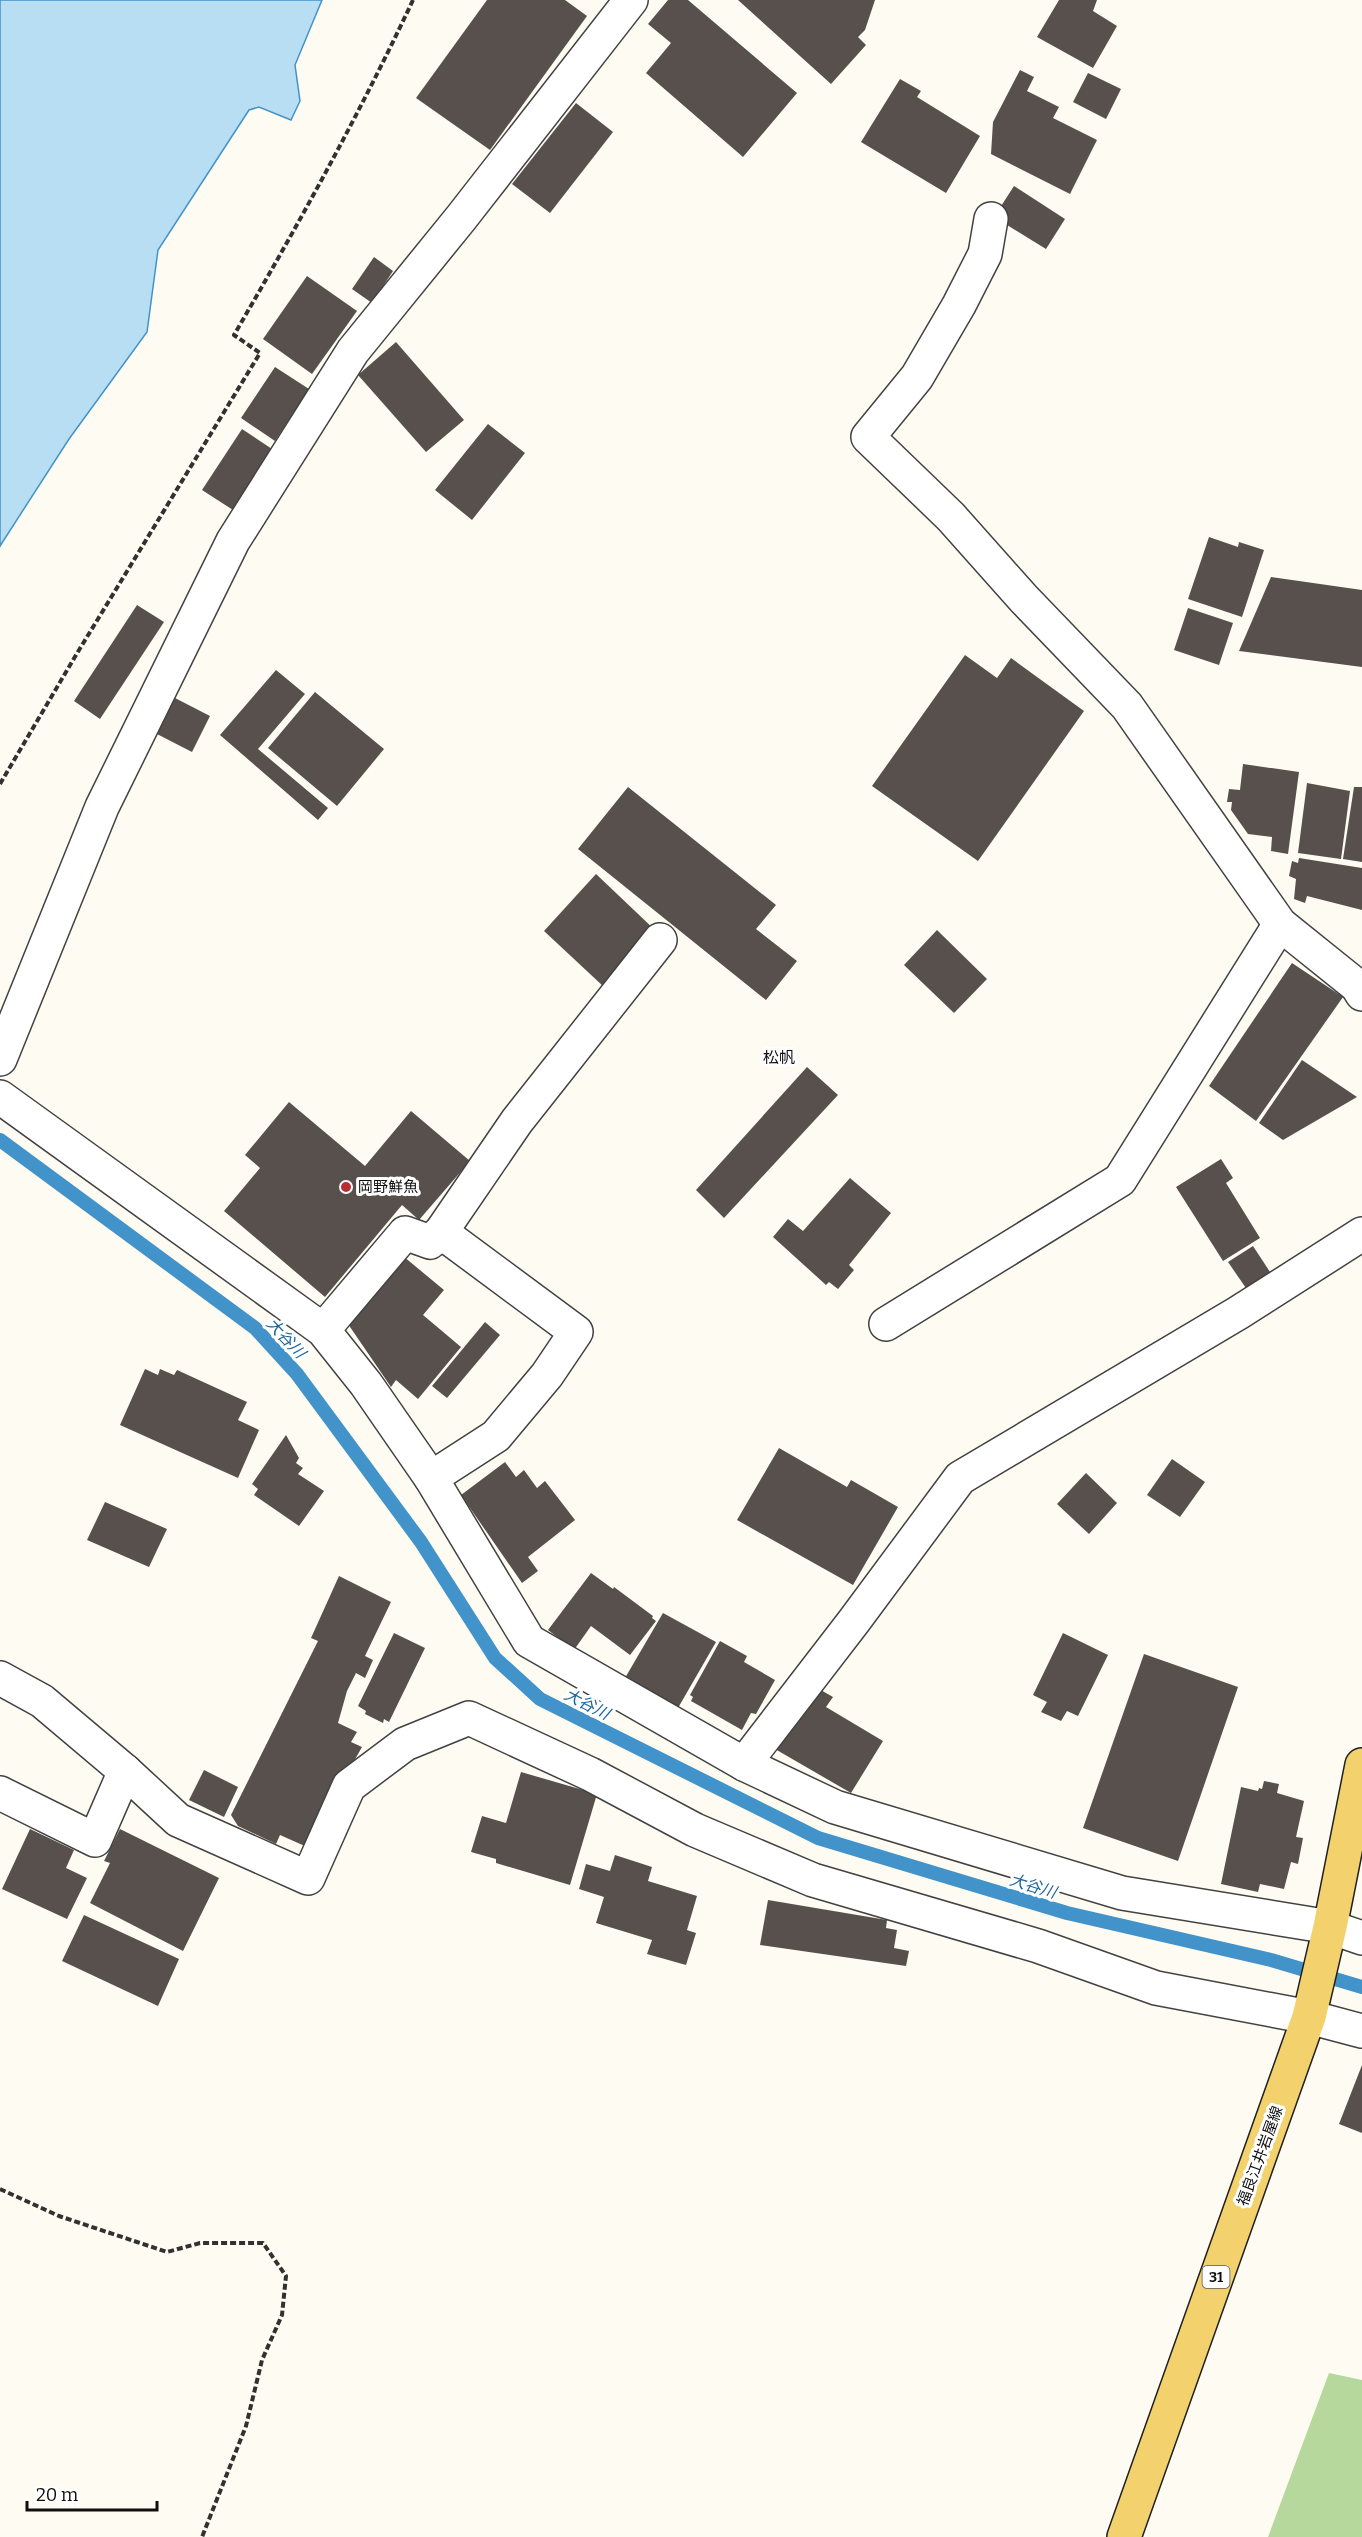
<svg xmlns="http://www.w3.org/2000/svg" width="1362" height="2537" font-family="Bitter,'Noto Sans JP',serif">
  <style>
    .forest { fill: #b7d89c }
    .water { fill: #b8def4; stroke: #4293c9; stroke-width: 1.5 }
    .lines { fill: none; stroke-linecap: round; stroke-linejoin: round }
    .stream { stroke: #4293c9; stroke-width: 14 }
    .building { fill: #58504c }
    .minor-casing { stroke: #424242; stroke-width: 36 }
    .major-casing { stroke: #202020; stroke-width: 36 }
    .path { stroke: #313131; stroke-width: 4; stroke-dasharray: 6 3; stroke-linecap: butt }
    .minor { stroke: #fff; stroke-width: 33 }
    .major { stroke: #f3d26d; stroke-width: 33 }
    .poi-dot { fill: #bb2c33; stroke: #fff; stroke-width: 2 }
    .labels { text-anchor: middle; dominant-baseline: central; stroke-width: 6; stroke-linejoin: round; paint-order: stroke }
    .shield { fill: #fff; stroke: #575757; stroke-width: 1.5 }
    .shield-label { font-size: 14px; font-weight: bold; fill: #0f0f0f }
    .poi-label { font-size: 15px; fill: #0f0f0f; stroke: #fff; text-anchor: start }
    .street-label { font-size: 15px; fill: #0f0f0f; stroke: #fff }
    .neighbourhood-label { font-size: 16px; fill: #0f0f0f; stroke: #fff }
    .water-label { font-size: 16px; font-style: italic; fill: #1c659d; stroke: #fff }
  </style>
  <rect width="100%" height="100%" fill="#fefcf2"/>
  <polygon class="forest" points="1329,2373 1362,2380 1362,2537 1268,2537"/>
  <polygon class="water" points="0,0 322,0 295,65 300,101 291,120 259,107 249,110 158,250 147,332 69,439 0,546"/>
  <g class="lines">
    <polyline class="stream" points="0,1140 255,1328 297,1374 421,1542 495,1658 540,1699 818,1838 1067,1913 1271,1960 1362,1987"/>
  </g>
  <g class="building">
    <polygon points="487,0 565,0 587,16 490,150 416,98"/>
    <polygon points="668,0 688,0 797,93 743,157 646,73 671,43 648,24"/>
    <polygon points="738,0 875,0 865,30 858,37 866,45 831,84"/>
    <polygon points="1059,0 1097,0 1093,11 1117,26 1093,68 1037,37"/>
    <polygon points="1020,70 1034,77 1027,91 1059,107 1053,118 1097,140 1070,194 991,154 993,122"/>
    <polygon points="1088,73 1121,89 1106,119 1073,102"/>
    <polygon points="900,79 921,91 917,97 980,136 946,193 861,142"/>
    <polygon points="576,103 613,132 550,213 512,184"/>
    <polygon points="1014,186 1065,219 1046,249 994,217"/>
    <polygon points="374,257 393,271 372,303 352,289"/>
    <polygon points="307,276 357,311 312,374 263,339"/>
    <polygon points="396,342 464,420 426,452 358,375"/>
    <polygon points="275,367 309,389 275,441 241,418"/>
    <polygon points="488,424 525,453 472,520 435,490"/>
    <polygon points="242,429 272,449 233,510 202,490"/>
    <polygon points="1209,537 1238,547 1239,542 1264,550 1242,617 1188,599"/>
    <polygon points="1271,577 1362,590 1362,667 1239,651"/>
    <polygon points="137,605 164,622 100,719 74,701"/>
    <polygon points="1188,608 1233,623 1219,665 1174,650"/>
    <polygon points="965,655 997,678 1011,658 1084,711 978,861 872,786"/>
    <polygon points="276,670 305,694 258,749 328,808 318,820 220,735"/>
    <polygon points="315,692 384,749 337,806 268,748"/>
    <polygon points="173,697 210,716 192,752 155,733"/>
    <polygon points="1243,764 1299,772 1288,854 1271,851 1272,837 1248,834 1231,810 1232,802 1227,802 1229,789 1240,790"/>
    <polygon points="1307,783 1350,791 1341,859 1298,853"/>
    <polygon points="628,787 776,905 756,929 797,961 766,1000 578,849"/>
    <polygon points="1354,787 1362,787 1362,862 1343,859"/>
    <polygon points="1299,858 1362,868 1362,910 1307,896 1305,903 1294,899 1296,879 1289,876 1292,861 1298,863"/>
    <polygon points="596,874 656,931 604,987 544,931"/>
    <polygon points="937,930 987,979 954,1013 904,965"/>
    <polygon points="1292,963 1343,997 1256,1121 1209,1086"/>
    <polygon points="1302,1060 1357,1097 1283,1140 1259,1123"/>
    <polygon points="807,1067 838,1095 724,1218 696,1190"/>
    <polygon points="289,1102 365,1166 411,1111 470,1161 419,1220 402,1205 325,1297 224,1211 260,1168 245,1155"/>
    <polygon points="1221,1159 1233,1178 1226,1183 1260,1238 1223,1261 1176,1187"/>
    <polygon points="850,1178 891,1213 849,1265 854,1270 838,1289 829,1282 826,1285 773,1237 788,1219 803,1231"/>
    <polygon points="1253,1246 1272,1275 1248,1291 1228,1262"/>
    <polygon points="403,1256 444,1290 423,1315 461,1347 418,1399 396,1380 391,1387 348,1324"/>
    <polygon points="485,1322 500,1335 447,1398 432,1386"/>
    <polygon points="145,1369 158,1375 160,1369 174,1375 177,1370 247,1402 238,1420 259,1430 238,1478 120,1425"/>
    <polygon points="286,1435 299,1458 296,1463 303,1468 298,1474 324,1491 299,1526 254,1495 258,1489 252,1484"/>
    <polygon points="779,1448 847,1487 851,1480 898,1507 853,1585 737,1520"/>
    <polygon points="1172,1459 1205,1482 1180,1517 1147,1495"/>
    <polygon points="505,1462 516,1477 524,1470 537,1488 545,1481 575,1520 528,1557 538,1571 522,1583 461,1495"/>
    <polygon points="1086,1473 1117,1503 1089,1534 1057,1504"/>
    <polygon points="105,1502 167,1529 149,1567 87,1540"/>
    <polygon points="591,1573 613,1589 614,1587 653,1616 652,1618 656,1621 630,1655 591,1626 574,1650 548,1630"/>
    <polygon points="339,1576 391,1602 365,1656 373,1660 365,1678 356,1673 347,1691 338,1723 357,1732 351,1742 362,1747 341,1784 333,1780 323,1802 329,1804 307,1847 280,1835 276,1844 238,1826 231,1815 318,1641 311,1638"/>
    <polygon points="663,1613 716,1642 678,1708 625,1678"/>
    <polygon points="394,1633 425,1648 389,1722 384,1719 383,1723 365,1714 366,1711 358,1706"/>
    <polygon points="1063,1633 1108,1655 1078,1716 1067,1711 1061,1721 1041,1712 1047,1702 1033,1695"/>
    <polygon points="720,1641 747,1656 744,1662 775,1680 756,1714 751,1713 742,1730 691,1701 693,1697 690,1695"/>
    <polygon points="1144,1654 1238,1687 1178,1861 1083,1828"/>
    <polygon points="819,1689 833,1697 826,1707 883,1741 851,1793 775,1749"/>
    <polygon points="204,1770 238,1787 224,1817 189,1800"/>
    <polygon points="521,1772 597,1794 570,1885 496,1863 496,1859 471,1852 482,1816 506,1823"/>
    <polygon points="1264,1781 1279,1784 1277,1793 1304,1801 1296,1837 1303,1838 1298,1864 1291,1862 1284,1889 1260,1884 1258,1892 1221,1884 1241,1787 1258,1791 1259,1788 1262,1789"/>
    <polygon points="30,1829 74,1850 66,1868 87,1878 67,1919 2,1889"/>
    <polygon points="120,1829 219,1878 183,1951 90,1903 110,1863 104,1861"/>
    <polygon points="615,1855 652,1867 648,1881 697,1896 687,1930 696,1933 686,1965 647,1954 652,1940 596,1923 604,1897 579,1889 586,1864 610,1871"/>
    <polygon points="768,1900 887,1920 886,1928 897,1930 894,1948 909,1951 906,1966 760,1945"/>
    <polygon points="84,1915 179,1959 158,2006 62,1961"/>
    <polygon points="1362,2065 1362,2133 1339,2124"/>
  </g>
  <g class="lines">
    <g class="minor-casing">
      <g id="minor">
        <polyline points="991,219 985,254 959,305 917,377 868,437 951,517 1024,599 1127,706 1280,924 1357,986 1362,994"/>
        <polyline points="0,1059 102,807 233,541 353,351 461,218 631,0"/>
        <polyline points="0,1097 323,1330 366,1384 431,1478 529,1641 744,1764 835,1807 1122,1893 1330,1927 1362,1938"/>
        <polyline points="886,1324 1120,1180 1280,924"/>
        <polyline points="323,1330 405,1233 430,1242 441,1232 517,1121 660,940"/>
        <polyline points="431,1478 496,1436 547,1375 576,1332 441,1232"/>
        <polyline points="0,1678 42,1701 125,1771"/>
        <polyline points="744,1764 854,1621 960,1478 1238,1313 1362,1234"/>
        <polyline points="0,1793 95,1840 125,1771 178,1820 308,1878 349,1786 405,1744 469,1718 590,1774 695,1830 813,1880 1038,1946 1156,1988 1309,2017 1362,2031"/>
      </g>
    </g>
    <g class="major-casing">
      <polyline id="major" points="1124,2537 1309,2017 1330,1927 1362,1765"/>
    </g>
    <g class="path">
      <path d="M0 784 76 655 260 353 234 335C298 225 359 115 413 0"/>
      <polyline points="0,2189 59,2216 167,2252 200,2243 263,2243 286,2276 282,2315 262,2360 246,2426 202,2537"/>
    </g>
    <use href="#minor" class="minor"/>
    <use href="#major" class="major"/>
  </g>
  <circle class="poi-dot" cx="346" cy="1187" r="6"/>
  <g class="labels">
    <rect class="shield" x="1202.5" y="2266" width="27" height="22" rx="4.5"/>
    <g class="shield-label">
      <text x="1216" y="2277">31</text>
    </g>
    <g class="poi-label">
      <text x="358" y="1187">岡野鮮魚</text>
    </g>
    <g class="street-label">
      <text transform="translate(1260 2156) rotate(-70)">福良江井岩屋線</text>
    </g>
    <g class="neighbourhood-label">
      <text x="779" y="1057">松帆</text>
    </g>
    <g class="water-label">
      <text transform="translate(286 1338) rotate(47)">大谷川</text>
      <text transform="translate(587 1704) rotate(27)">大谷川</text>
      <text transform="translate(1033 1886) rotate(17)">大谷川</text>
    </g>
  </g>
  <path d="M27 2501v9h130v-9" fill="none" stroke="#0f0f0f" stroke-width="3"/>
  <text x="36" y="2501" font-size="18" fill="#0f0f0f" stroke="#ffffff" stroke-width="4.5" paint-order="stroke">20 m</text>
</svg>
